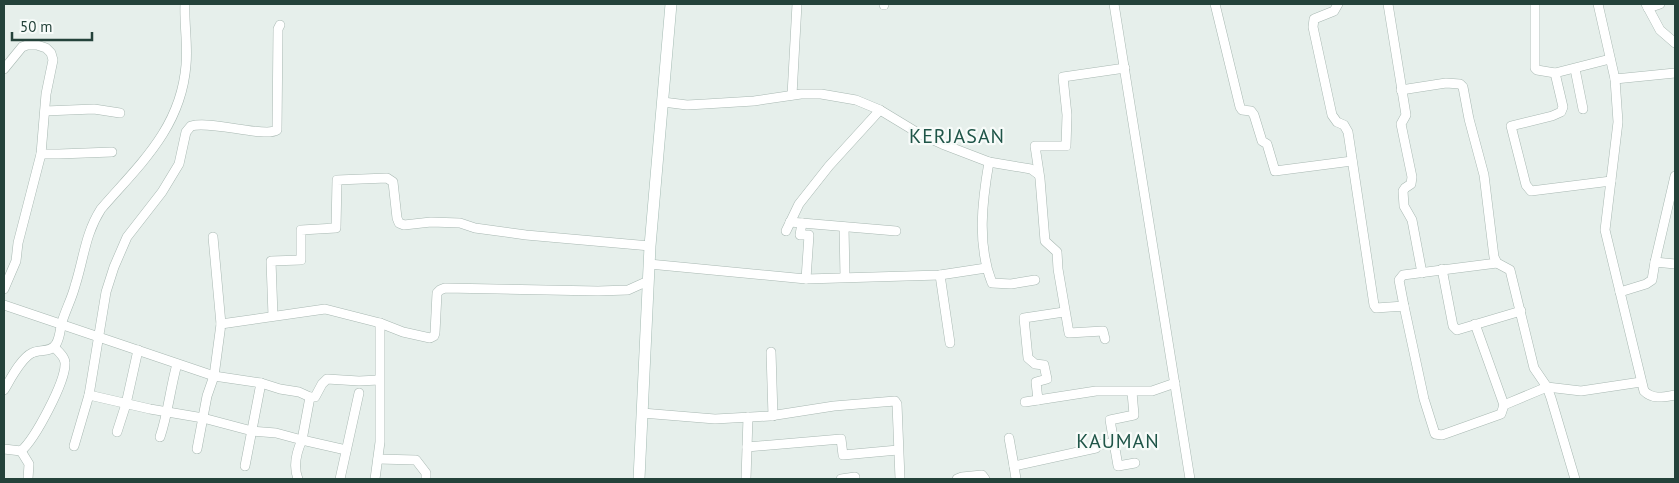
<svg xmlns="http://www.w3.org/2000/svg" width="1679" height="483" font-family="'PT Sans',sans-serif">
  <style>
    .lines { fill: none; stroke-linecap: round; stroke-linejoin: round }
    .street-casing { stroke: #a8b8b2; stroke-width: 10 }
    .secondary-casing { stroke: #a4bbb3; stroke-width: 12 }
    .street { stroke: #fff; stroke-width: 9 }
    .secondary { stroke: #fff; stroke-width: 11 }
    .labels { text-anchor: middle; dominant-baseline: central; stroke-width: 4.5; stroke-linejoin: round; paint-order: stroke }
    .quarter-label { font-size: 20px; letter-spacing: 1px; fill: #1f5548; stroke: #f7fbf9 }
  </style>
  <rect width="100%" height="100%" fill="#e6efeb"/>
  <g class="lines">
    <g class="street-casing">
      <g id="street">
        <polyline points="884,4 884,5"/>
        <polyline points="1114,4 1190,479"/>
        <polyline points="1215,4 1240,107 1242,110 1251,111 1254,115 1262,141 1267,144 1275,171 1352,161"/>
        <polyline points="1338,4 1334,11 1314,19 1313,27 1332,115 1337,122 1344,125 1348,132 1374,305 1376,308 1404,306 1424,399 1435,434 1442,435 1501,414 1504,405 1547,387 1581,391 1641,382"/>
        <polyline points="1388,4 1406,115 1401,124 1412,177 1411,184 1405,188 1403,191 1404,206 1412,220 1422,273"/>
        <polyline points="1535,4 1535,68 1537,70 1555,73 1610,59"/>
        <polyline points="1598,4 1615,79 1675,73"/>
        <polyline points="1646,4 1660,30 1675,43"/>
        <polyline points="1648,8 1660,4"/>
        <polyline points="4,69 22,47 27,45 37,45 46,48 51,53 53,60 46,94 41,154 18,243 16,261 4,289"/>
        <polyline points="1575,69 1583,109"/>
        <polyline points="1555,73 1563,107 1561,112 1552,116 1511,126 1526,185 1531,191 1611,181"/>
        <path d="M1615 79 1618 122 1605 230 1644 391C1653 400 1664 397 1675 395"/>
        <polyline points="1401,90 1446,83 1460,84 1463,87 1469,119 1484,175 1494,257 1497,263 1510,270 1534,368 1547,387 1551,398 1575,479"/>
        <polyline points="792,95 797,4"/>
        <polyline points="663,102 687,105 705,104 754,101 801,94 821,94 856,100 880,110 918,133 942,144 989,162 1031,169 1038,174"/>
        <polyline points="45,111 94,109 120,113"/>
        <polyline points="41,154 59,154 112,152"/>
        <path d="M989 162C982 202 977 245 992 283L1011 284 1035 280"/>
        <polyline points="790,222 896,231"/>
        <polyline points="802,223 800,235 809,235 806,279"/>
        <polyline points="844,227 845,277"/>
        <polyline points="786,231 799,204 829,166 880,110"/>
        <polyline points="213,237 221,324"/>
        <polyline points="1655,262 1675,176"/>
        <polyline points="649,264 806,279 940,275 986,268"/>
        <polyline points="1442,269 1453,326 1457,330 1521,311"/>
        <polyline points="940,275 950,343"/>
        <polyline points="1620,292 1646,284 1652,280 1655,262 1675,264"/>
        <polyline points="4,305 214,376 261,383 280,389 299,392 310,397 302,440 346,450"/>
        <polyline points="1404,306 1399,280 1403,275 1497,263"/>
        <polyline points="1064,312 1024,318 1028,358 1035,364 1044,365 1047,379 1036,382 1038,400 1096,391 1152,391 1175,383"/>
        <polyline points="273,316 271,261 301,260 301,230 336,228 337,180 387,178 393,182 397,218 399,223 404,225 431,222 460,223 475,228 526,235 650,246"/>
        <polyline points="1475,324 1504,405"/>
        <polyline points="1105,339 1103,331 1069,333 1058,269 1057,252 1045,241 1040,179 1035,146 1066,146 1067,115 1063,77 1125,68"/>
        <polyline points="771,352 773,416"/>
        <path d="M4 390C10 380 21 358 32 353 39 349 51 353 56 344 60 338 60 329 62 322 66 309 72 298 75 286 84 258 85 234 101 209 140 164 181 128 186 65 188 45 184 24 185 4"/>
        <polyline points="1132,392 1134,415 1110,420 1118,466 1135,463"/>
        <path d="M89 395 150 409 203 418 252 431 276 433 302 440C296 453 293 466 298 479"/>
        <polyline points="310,397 315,397 322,384 327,379 359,381 379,380"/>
        <polyline points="1025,402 1038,400"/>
        <polyline points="642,413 715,419 770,416 834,406 895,401 897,404 900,479"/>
        <polyline points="117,432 126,404 138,350"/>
        <path d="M160 437C168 414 170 389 177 364"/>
        <polyline points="1009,438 1014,466"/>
        <path d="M74 446 89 395 106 292 114 267 127 237 162 192 179 164 186 132 191 126C211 120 265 138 277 130L278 29 280 25"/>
        <polyline points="747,447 841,439 843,455 898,450"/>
        <path d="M4 449 21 451C35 439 66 381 65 363 65 357 58 351 54 347"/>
        <polyline points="197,449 207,396 214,376 221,324 325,309 380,323 403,332 430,338 434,336 435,333 437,293 440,290 445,288 598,291 628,290 648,281"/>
        <polyline points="21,451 29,464 28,479"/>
        <polyline points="378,459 416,460 426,473 426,479"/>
        <polyline points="245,466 261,383"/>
        <polyline points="340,479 359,393"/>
        <polyline points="375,479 380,442 380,323"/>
        <polyline points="746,479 748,417"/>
        <polyline points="841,479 855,477 855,479"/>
        <polyline points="957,479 962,477 982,475 985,479"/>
        <polyline points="1016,479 1014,466 1096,448 1095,445 1114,443"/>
      </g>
    </g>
    <g class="secondary-casing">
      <polyline id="secondary" points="639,479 650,246 671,4"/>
    </g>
    <use href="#street" class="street"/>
    <use href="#secondary" class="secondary"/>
  </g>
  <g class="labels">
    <g class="quarter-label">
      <text x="957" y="136">KERJASAN</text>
      <text x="1118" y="441">KAUMAN</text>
    </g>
  </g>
  <rect width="1679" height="483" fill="none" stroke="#24423a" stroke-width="10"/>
  <path d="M12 32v8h80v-8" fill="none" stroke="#24423a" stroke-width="2.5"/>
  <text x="20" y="32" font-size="15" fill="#24423a" stroke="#f7fbf9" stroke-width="4" paint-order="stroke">50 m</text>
</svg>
